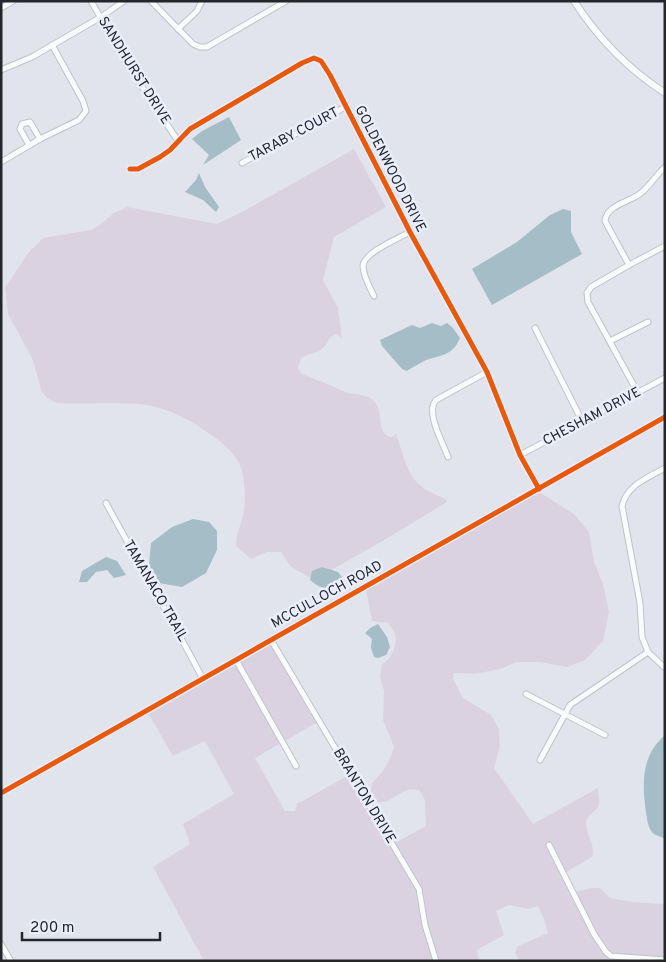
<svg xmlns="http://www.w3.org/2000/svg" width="666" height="962" font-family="Overpass,sans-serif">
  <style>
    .green { fill: #dbd2e1 }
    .water { fill: #a5bdc7 }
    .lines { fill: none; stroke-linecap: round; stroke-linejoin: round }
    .minor-casing { stroke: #c0c2ca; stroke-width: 7 }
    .major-casing { stroke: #c0c2ca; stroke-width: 8 }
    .minor { stroke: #fafbfc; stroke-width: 5 }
    .major { stroke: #fafbfc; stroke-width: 6 }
    .cycleway-casing { stroke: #eaeefc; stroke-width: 8 }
    .cycleway { stroke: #e8590c; stroke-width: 5 }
    .labels { text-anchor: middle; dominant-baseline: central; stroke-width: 5; stroke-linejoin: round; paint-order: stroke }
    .street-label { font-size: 14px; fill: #24262c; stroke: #eaeefc }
  </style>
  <rect width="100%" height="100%" fill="#e1e4ed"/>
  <g class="green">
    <path d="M354 149 386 207 334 237 323 280 338 308 342 338 336 334 330 337C323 355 315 350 301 358L298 368 302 374C312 378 324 382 334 387 339 389 344 392 349 393 357 395 368 394 374 401 385 412 375 431 390 437L394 436 396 433C408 469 407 485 446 499L447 502 381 542 326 573 311 578 291 567 281 552H267L251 559 236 546C236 535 240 527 243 516 246 502 245 485 242 471 238 456 225 445 213 436 195 423 174 411 152 406 122 400 87 405 57 403L47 398 42 392 32 358 8 314 5 288 28 253 43 238 91 230 101 224 114 213 127 207 217 224 244 211Z"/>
    <path d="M539 492 574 514 589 532 594 562 603 584 609 612 603 641 585 660 567 667 540 662H517L500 669 475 674 454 673 453 679 463 698 491 715 499 729 500 746 494 768 533 824 598 788C598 793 600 799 599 804 598 812 587 813 586 823 586 835 596 845 592 857L565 873 550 842 545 844C555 862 596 952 609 958 617 962 632 960 640 961H519L515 952 518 946 548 933 544 919 538 906 528 909 509 905 496 911 504 935 477 950 479 961H439L428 924 422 889 395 843 426 826 425 800 419 790C399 786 396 804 375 802L370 796 372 783 383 771 391 756 394 747 383 720 384 691 380 677 382 664C391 660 398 645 395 634 394 630 390 626 388 623L372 621 366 589Z"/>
    <polygon points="270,643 316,723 285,741 239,661"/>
    <polygon points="235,663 281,743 255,758 285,811 295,811 297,804 347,776 388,847 391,846 417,890 416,894 418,898 434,961 204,961 153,867 190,844 183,824 234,794 205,741 173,756 148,713"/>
    <path d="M591 888H600L610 898 633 902 665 904V957L611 954C594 939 585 912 575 892Z"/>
  </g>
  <g class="water">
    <polygon points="229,117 241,140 203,165 209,155 192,139 202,131"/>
    <polygon points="199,173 205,187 219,207 216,212 203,200 185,192 196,180"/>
    <polygon points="563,209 571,211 571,232 582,254 492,305 472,269 517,242 550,215"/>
    <path d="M432 323 441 326 447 323 453 328 460 338C452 357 441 354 424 361 418 364 412 368 407 371L402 369 382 346 380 340 412 325 420 328Z"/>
    <polygon points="193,519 209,522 217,531 217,550 206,573 182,587 159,583 149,565 151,543 172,527"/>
    <polygon points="106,557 117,561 126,575 114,578 107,570 96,572 87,582 79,582 82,571"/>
    <path d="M322 567 338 572 345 581C329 590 325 592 310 580L312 571Z"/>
    <polygon points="378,624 387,637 390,647 386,655 378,658 374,657 371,648 372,639 365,633 370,628"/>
    <path d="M665 735V839C662 837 657 836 654 834 648 829 647 819 646 812 642 783 641 756 665 735Z"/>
  </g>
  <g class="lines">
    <g class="minor-casing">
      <g id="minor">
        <polyline points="91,1 127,64 178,141"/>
        <polyline points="151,1 193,44 200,47 207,47 286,1"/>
        <polyline points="1,8 13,1"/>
        <polyline points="178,29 197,11 202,1"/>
        <polyline points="1,70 32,57 101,17 124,1"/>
        <polyline points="29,145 20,129 22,124 30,122 40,139"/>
        <polyline points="1,162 40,139 79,120 86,111 83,101 52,45"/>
        <polyline points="242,163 345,107"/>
        <polyline points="130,169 138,169 160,157 170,150 190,129 302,63 314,58 321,61 330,75 410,232 487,372 520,455 539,489"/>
        <path d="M629 265 605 221C606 205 630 202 641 193 650 186 656 175 665 167"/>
        <path d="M374 296C370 288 363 276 363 266 363 253 399 238 410 232"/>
        <polyline points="535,328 582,421"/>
        <polyline points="610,341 648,322"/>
        <polyline points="638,393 588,302 587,293 591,287 629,265 665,246"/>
        <polyline points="520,455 665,378"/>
        <path d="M448 457C443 443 425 412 436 400L487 372"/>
        <path d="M665 468C647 478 627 485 622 506L640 603 642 637 648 652 665 668"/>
        <path d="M106 503C138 562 172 620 203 679"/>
        <polyline points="271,640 419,889 425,925 436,961"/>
        <polyline points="236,660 296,766"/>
        <polyline points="526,694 605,735"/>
        <polyline points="540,760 570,705 648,652"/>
        <polyline points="1,793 665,417"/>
        <polyline points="549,845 594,934 606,952 611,956 665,960"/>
        <polyline points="1,944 11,961"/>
      </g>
    </g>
    <g class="major-casing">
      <path id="major" d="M574 1C598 38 628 69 665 93"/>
    </g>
    <use href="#minor" class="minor"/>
    <use href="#major" class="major"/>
    <g class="cycleway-casing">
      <g id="cycleway">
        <polyline points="130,169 138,169 160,157 170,150 190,129 302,63 314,58 321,61 330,75 410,232 487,372 520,455 539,489"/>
        <polyline points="1,793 665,417"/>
      </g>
    </g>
    <use href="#cycleway" class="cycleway"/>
  </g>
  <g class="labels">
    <g class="street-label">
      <text transform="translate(134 71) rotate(58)">SANDHURST DRIVE</text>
      <text transform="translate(294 135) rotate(-28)">TARABY COURT</text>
      <text transform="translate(390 169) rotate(63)">GOLDENWOOD DRIVE</text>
      <text transform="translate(592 417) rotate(-28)">CHESHAM DRIVE</text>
      <text transform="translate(155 591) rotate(60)">TAMANACO TRAIL</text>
      <text transform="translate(327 595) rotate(-29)">MCCULLOCH ROAD</text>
      <text transform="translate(364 796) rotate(59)">BRANTON DRIVE</text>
    </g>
  </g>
  <rect width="666" height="962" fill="none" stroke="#24262c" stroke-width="5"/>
  <path d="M22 932v8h138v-8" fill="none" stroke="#24262c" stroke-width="2.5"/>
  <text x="30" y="932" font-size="15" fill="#24262c" stroke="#eaeefc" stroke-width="4" paint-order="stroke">200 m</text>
</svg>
